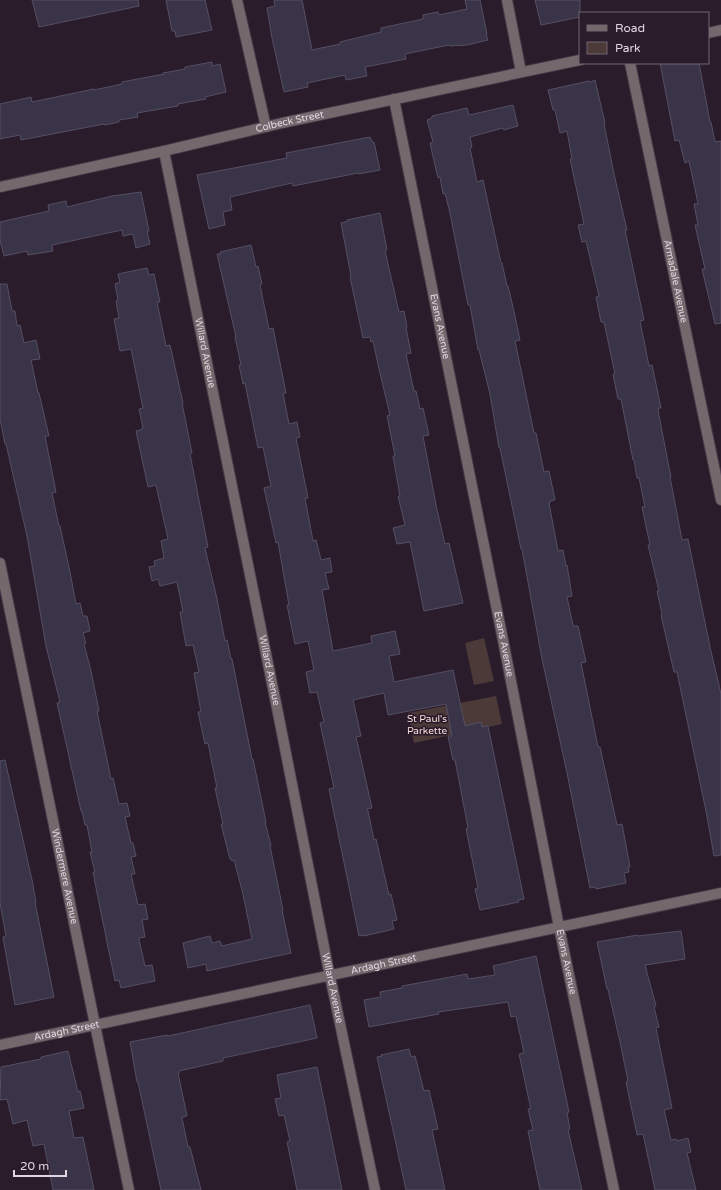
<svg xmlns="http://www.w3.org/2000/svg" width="721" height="1190" font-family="'Varela Round',sans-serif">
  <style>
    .green { fill: #4c3a38 }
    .building { fill: #3a3448; stroke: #554f65 }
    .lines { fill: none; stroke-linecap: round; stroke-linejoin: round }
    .minor-casing { stroke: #483a48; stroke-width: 12 }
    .minor { stroke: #74686c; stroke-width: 10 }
    .labels { text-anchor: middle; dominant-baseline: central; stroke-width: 3.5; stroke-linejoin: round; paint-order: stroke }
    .street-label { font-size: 10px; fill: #e0d5e0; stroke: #2b1c2b }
    .park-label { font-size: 10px; fill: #f8dddb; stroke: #2b1c2b }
  </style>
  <rect width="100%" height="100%" fill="#2b1c2b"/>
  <g class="green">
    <polygon points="484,638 494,681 474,685 465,643"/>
    <polygon points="496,696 502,724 414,743 408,713"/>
  </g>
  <g class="building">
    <polygon points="32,0 138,0 139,6 39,27"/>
    <polygon points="166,0 205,0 212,30 176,37 175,31 172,31"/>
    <polygon points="274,0 302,0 312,50 340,44 340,42 381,32 381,28 423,19 423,15 438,12 439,15 467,9 465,0 480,0 487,34 486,34 488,40 467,45 450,46 449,45 405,54 406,59 365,67 367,76 346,80 345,75 307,83 308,87 284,92 272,38 267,8 275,6"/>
    <polygon points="535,0 580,0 580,17 541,25"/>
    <polygon points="212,62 212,66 220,64 226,92 205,97 206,99 178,104 178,106 137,113 138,117 119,120 119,122 105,125 104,124 21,140 20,135 0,139 0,104 31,97 32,102 94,89 94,90 122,84 122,82 164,74 163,73 185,69 185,67"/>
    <polygon points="660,63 699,63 710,122 711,122 715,142 721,141 721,323 715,324 707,290 702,269 705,269 695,225 698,225 694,204 698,204 694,184 689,161 685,163 679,140 675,141"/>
    <polygon points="595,80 605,123 604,124 614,174 627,230 625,230 644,320 640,321 649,366 652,365 661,408 658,408 659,416 671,477 670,477 682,540 688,539 710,647 721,694 721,855 714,856 706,811 677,672 674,672 661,615 662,614 657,591 659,591 648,545 650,545 642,507 645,507 639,478 637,478 634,460 633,460 621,399 618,399 613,374 615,374 604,322 601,322 596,297 599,296 586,241 582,242 578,225 584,224 570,159 572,159 567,131 560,133 555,110 553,110 548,90 589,81 590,82"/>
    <polygon points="513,105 518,126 504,130 503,128 470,137 472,147 470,148 477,182 483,180 501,263 502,263 507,286 508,286 513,307 520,340 515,341 534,433 536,433 544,472 549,471 555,500 550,501 550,503 549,503 558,551 563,550 566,566 567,565 572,596 567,597 573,626 578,626 586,662 581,663 598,747 600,747 617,825 622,824 630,867 628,867 629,872 624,873 626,883 596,889 595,887 590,888 566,768 542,659 522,549 521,549 500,448 499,448 490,394 479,350 478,350 470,305 468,305 450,213 445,193 443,194 440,177 438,178 434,161 430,143 433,142 427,120 432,118 432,116 467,108 469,115"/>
    <polygon points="370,137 372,142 374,142 380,170 359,174 358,173 293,186 292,183 230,197 232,210 223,212 225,225 209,229 197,175 287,158 286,153"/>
    <polygon points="141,192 149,231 147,231 150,244 136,248 133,234 123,236 122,230 52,245 53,251 28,255 27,251 4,256 0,240 0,222 49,211 48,205 66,201 67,207 112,196"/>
    <polygon points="380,213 387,250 385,251 399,312 404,311 407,327 406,328 411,353 406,354 414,391 416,391 420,409 423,408 429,435 423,436 437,510 445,544 449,543 463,603 429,610 424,611 410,542 397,544 393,528 405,525 398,496 400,496 393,456 395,456 387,416 390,415 379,369 373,341 371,342 370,337 363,338 350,277 351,276 341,223 348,221 347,220"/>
    <polygon points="251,245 256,267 258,266 262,284 260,285 269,329 273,328 286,393 283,393 289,424 297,422 300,437 296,438 308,498 305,498 313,541 316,540 321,560 330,558 332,572 325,573 329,589 322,590 333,651 372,643 371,636 395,631 400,654 389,656 394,682 453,670 465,726 481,722 482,727 488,726 524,899 518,900 519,902 480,910 475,889 478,888 466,829 468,828 455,760 453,760 448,736 452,736 446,704 388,715 384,693 353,700 361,736 356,737 372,808 367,809 368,811 374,840 376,839 389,895 391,894 397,920 392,921 394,929 364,936 364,935 359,936 329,789 334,788 320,723 324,722 317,692 310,693 306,672 314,670 308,641 295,644 287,605 289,605 278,542 276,543 264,488 271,486 263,447 258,448 245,383 243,384 239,365 241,365 235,337 236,337 217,254 221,254 220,252"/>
    <polygon points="147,268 149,275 154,274 160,302 157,302 166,346 170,345 183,403 182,403 192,453 190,454 208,547 205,548 217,599 225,641 227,640 231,659 232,659 252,759 253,759 266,822 265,822 271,846 270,846 283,910 282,910 291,953 207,971 206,964 188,968 183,943 210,936 212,943 220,941 222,946 252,939 243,894 234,860 232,861 231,859 230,859 221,824 223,824 215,788 217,788 208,743 205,744 198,712 201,712 194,673 199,672 193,645 186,646 180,612 183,612 177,582 160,586 158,579 152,581 149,567 155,566 154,561 164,558 161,541 168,539 156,485 148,487 136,431 141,430 141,429 143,428 139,409 143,408 131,349 120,351 114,319 119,318 116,301 118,300 115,284 120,282 118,274"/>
    <polygon points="0,284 7,284 12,311 15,311 17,326 20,325 24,343 36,340 40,359 31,360 38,393 39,393 49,436 45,436 56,492 52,493 58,522 59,526 60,526 70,572 76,604 80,603 83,616 87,616 90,631 83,633 86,643 84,644 91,671 99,711 97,711 111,779 113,778 119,804 127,803 130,816 125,817 131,843 133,843 136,856 131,857 135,874 131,874 138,905 145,904 148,919 142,920 145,937 139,938 139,940 145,966 152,965 155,981 121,988 119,980 115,981 98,898 93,872 95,872 90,852 92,852 87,825 85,825 82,811 81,811 62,725 57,703 60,702 46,646 27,536 6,444 5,444 0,419"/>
    <polygon points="5,760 32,880 36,902 35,902 54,997 15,1005 3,937 6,936 0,903 0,761"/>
    <polygon points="681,931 685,959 645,965 656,1006 654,1007 659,1027 656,1028 672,1108 664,1110 671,1140 676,1139 677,1141 688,1138 691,1152 687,1153 696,1190 655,1190 643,1134 637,1135 626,1082 628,1081 620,1042 608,989 607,989 597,942 638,935 638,936"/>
    <polygon points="536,956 569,1112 567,1113 570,1129 568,1130 582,1190 540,1190 528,1131 533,1130 528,1109 531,1108 530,1105 519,1054 524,1053 516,1016 511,1017 508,1002 438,1012 439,1014 369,1027 364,1000 381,997 380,992 402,988 402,986 467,974 468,979 495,975 493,966"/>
    <polygon points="310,1005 317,1038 223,1058 223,1061 179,1071 179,1073 178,1073 187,1116 182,1117 182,1118 188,1147 190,1147 201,1190 161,1190 138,1082 137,1082 130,1042 167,1035 168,1036"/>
    <polygon points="409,1049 411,1057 415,1056 424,1091 429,1090 438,1129 432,1130 445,1190 406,1190 377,1057 382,1056 381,1055"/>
    <polygon points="68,1051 78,1092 80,1091 84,1108 69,1111 74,1138 83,1137 94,1190 53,1190 44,1144 33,1146 27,1120 13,1124 7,1099 0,1100 1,1067 41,1059 41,1057"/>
    <polygon points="317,1067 325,1106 342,1190 297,1190 287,1142 290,1141 284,1115 279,1116 275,1099 281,1098 277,1075"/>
  </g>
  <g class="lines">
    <g class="minor-casing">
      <g id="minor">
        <polyline points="237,0 266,127"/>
        <polyline points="507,0 521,72"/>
        <polyline points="708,33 721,30"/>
        <path id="s1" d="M630 63 721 500"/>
        <path id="s2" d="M394 99 501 630 559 927 614 1190"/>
        <path id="s3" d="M164 151 277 708 327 962 375 1190"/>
        <path id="s4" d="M0 187 164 151 282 123 580 60"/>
        <path id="s5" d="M0 563 129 1190"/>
        <path id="s6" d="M0 1045 721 893"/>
      </g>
    </g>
    <use href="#minor" class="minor"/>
  </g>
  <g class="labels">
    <g class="street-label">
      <text stroke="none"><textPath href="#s4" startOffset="297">Colbeck Street</textPath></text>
      <text stroke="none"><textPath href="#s1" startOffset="223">Armadale Avenue</textPath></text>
      <text stroke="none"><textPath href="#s2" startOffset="232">Evans Avenue</textPath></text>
      <text stroke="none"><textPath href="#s3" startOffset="206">Willard Avenue</textPath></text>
      <text stroke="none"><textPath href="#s2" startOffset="556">Evans Avenue</textPath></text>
      <text stroke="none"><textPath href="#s3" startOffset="530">Willard Avenue</textPath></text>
      <text stroke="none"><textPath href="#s5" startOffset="320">Windermere Avenue</textPath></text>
      <text stroke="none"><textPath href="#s2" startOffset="880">Evans Avenue</textPath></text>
      <text stroke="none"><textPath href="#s6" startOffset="392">Ardagh Street</textPath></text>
      <text stroke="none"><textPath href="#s3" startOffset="854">Willard Avenue</textPath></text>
      <text stroke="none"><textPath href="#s6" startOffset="68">Ardagh Street</textPath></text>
    </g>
    <g class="park-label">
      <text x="427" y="719">St Paul's<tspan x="427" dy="12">Parkette</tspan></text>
    </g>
  </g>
  <rect x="579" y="12" width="130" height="52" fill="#2b1c2b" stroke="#736673"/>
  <rect x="587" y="25" width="20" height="6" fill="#74686c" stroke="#736673"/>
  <text x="615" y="32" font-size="12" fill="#e0d5e0">Road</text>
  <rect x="587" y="42" width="20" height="12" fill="#4c3a38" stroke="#736673"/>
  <text x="615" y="52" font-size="12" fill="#e0d5e0">Park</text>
  <path d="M14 1170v6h52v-6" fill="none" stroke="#e0d5e0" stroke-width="2"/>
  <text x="20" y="1170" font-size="12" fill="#e0d5e0" stroke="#2b1c2b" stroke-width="3" paint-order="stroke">20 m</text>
</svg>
